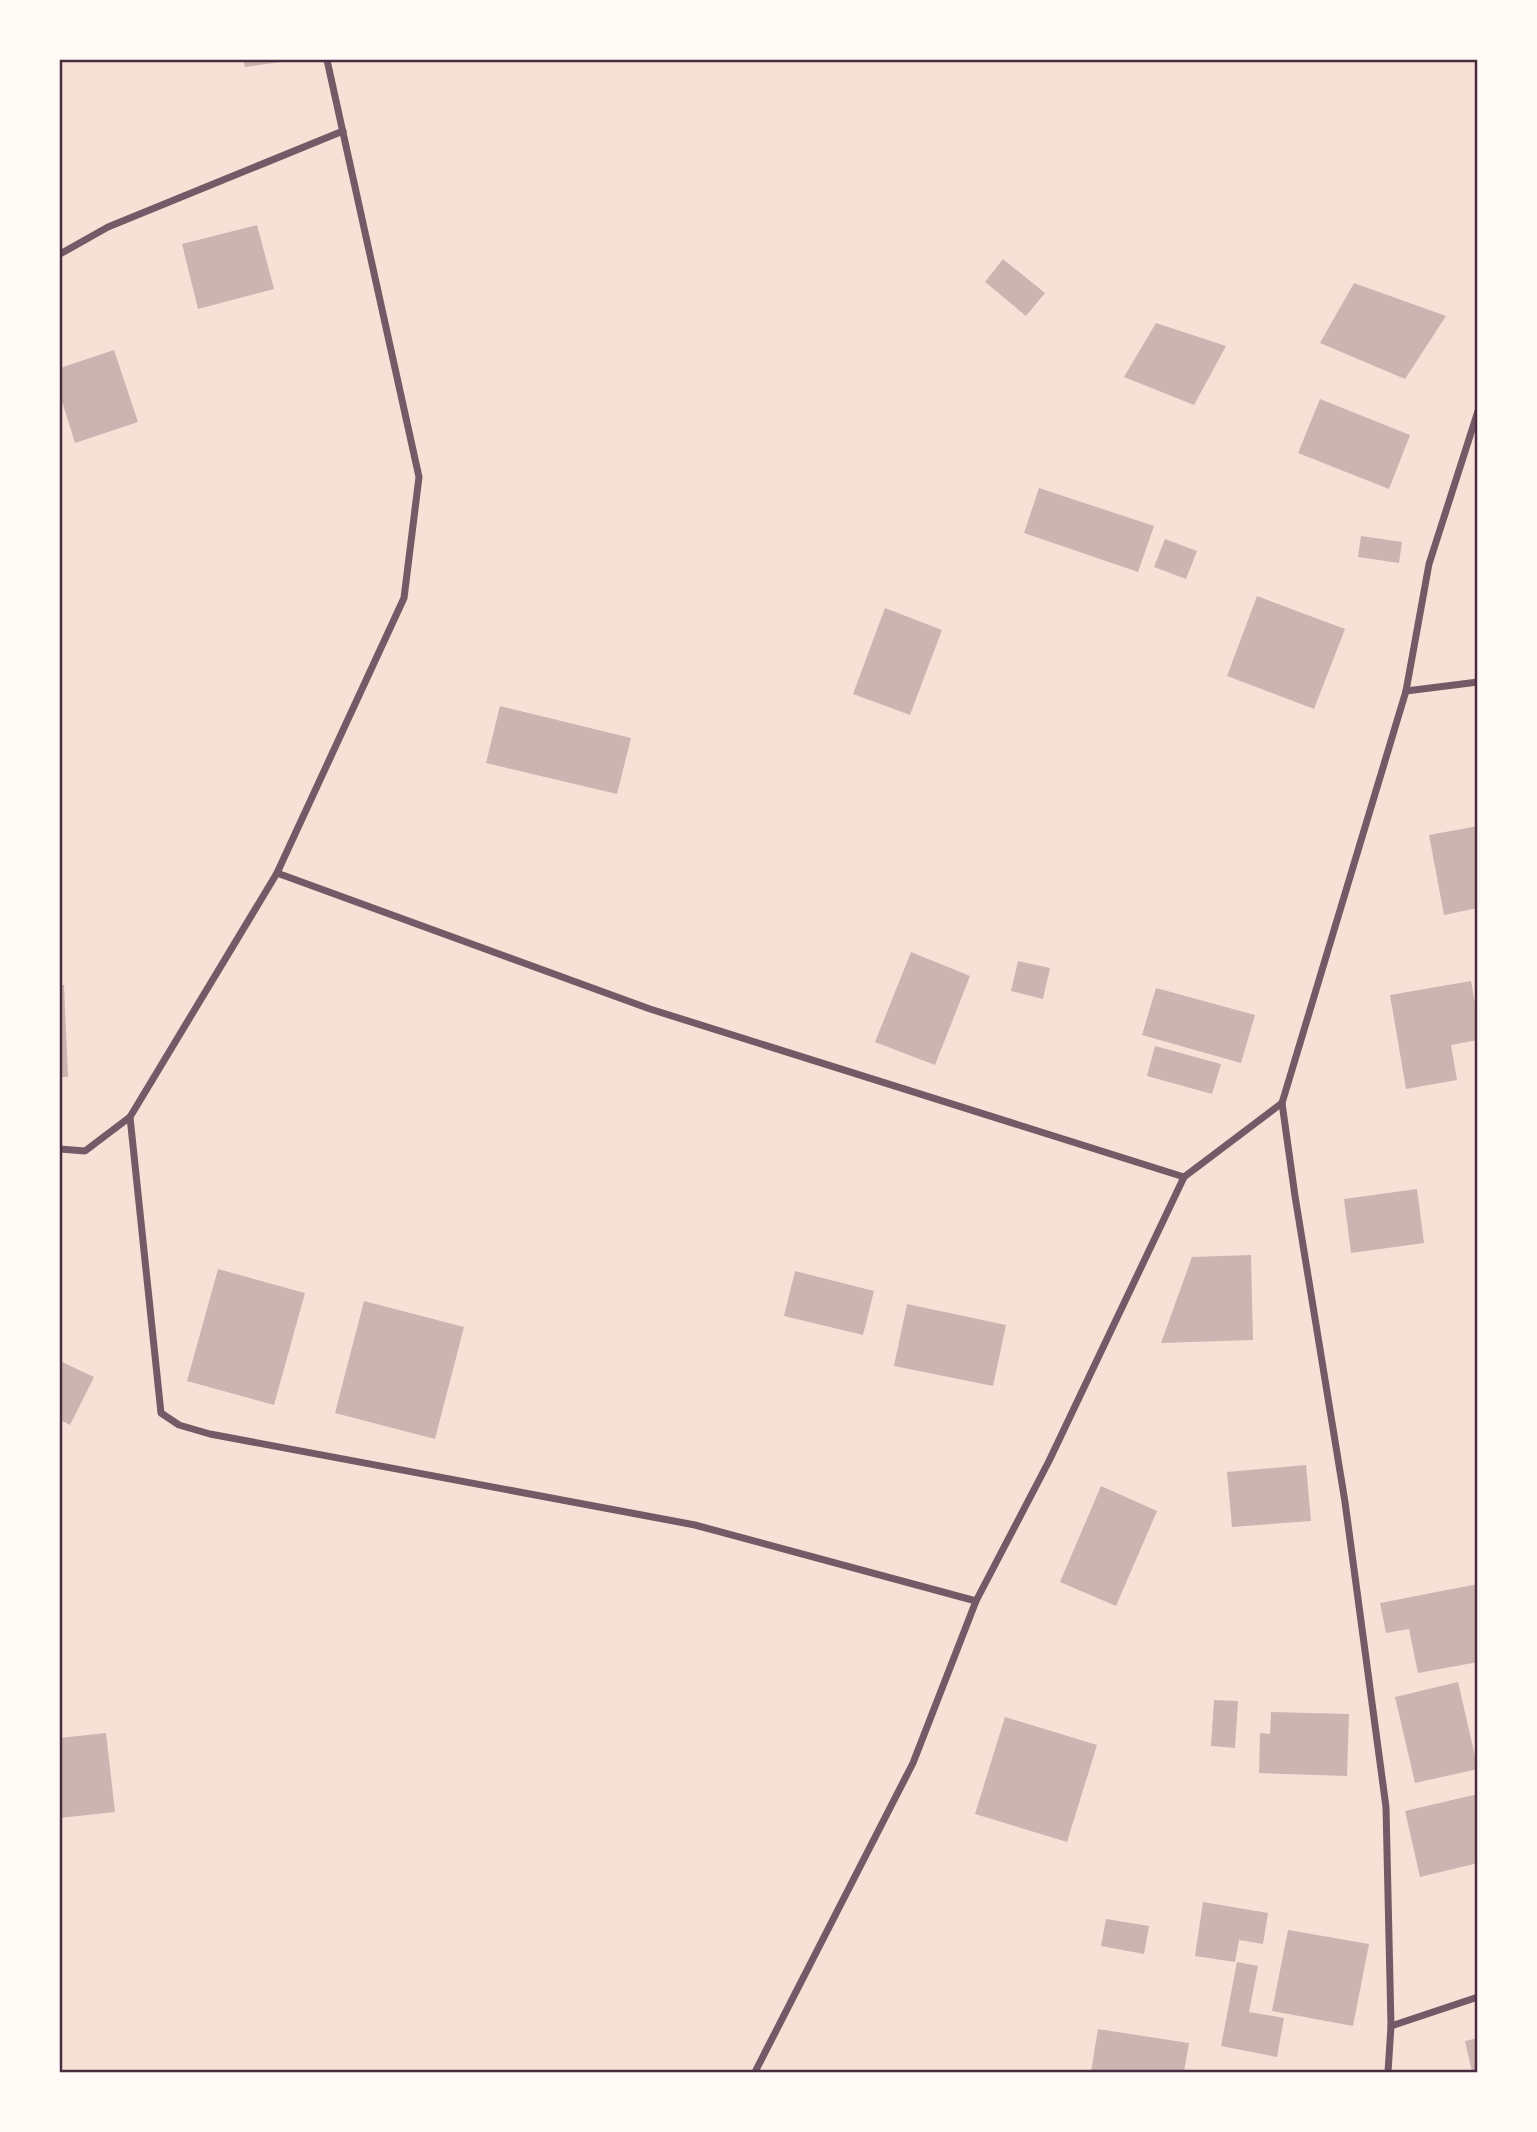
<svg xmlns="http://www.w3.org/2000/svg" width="1537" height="2132" font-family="Rubik,sans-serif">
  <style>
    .building { fill: #ccb4b1 }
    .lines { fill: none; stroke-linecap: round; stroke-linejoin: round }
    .minor { stroke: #755966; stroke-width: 7 }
    .neatline { fill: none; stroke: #4a2c40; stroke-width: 2.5 }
  </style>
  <rect width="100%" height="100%" fill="#f7e1d7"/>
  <g class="building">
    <polygon points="243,60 287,60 287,61 245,67"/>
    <polygon points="257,225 274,289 198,309 182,244"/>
    <polygon points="1003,259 1045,293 1026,316 985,282"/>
    <polygon points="1354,283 1446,316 1405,379 1320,343"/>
    <polygon points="1156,323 1226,346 1194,405 1124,377"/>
    <polygon points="114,350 138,422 75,443 60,395 60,368"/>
    <polygon points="1320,399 1410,435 1389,489 1298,453"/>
    <polygon points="1039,488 1154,526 1138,572 1024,533"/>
    <polygon points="1361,536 1402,542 1399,563 1358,557"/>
    <polygon points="1165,539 1197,551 1186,579 1154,567"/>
    <polygon points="1257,596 1345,629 1314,709 1227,676"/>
    <polygon points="885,608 942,630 910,715 853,694"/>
    <polygon points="500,706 631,738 617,794 486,763"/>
    <polygon points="1478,826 1478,908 1444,915 1429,835"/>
    <polygon points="911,952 970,976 935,1065 875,1042"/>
    <polygon points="1018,961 1050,968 1043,999 1011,991"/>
    <polygon points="1471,981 1478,1020 1478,1040 1451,1045 1457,1080 1406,1089 1390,995"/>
    <polygon points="60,985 64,985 68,1077 60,1077"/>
    <polygon points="1156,988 1255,1015 1241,1063 1142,1035"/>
    <polygon points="1155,1046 1221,1064 1212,1094 1147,1076"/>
    <polygon points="1417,1189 1424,1243 1351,1253 1344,1199"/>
    <polygon points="1251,1255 1253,1340 1161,1343 1192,1257"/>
    <polygon points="218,1269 305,1293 274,1405 187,1381"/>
    <polygon points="795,1271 874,1291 863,1335 784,1316"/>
    <polygon points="364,1301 464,1327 435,1439 335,1413"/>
    <polygon points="907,1304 1006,1325 993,1386 894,1366"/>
    <polygon points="60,1361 94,1377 70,1425 60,1420"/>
    <polygon points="1306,1465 1311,1521 1232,1527 1227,1472"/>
    <polygon points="1101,1486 1157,1511 1116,1606 1060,1582"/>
    <polygon points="1478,1584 1478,1662 1418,1673 1409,1629 1386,1633 1380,1603"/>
    <polygon points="1458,1682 1478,1769 1415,1783 1395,1697"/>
    <polygon points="1214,1700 1238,1701 1235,1748 1211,1746"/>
    <polygon points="1271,1712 1349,1714 1347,1776 1259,1773 1260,1733 1270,1734"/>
    <polygon points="1005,1717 1097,1745 1067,1842 975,1814"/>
    <polygon points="106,1733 115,1812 60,1818 60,1738"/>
    <polygon points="1478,1794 1478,1863 1420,1877 1405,1811"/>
    <polygon points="1203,1902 1268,1913 1263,1944 1239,1940 1235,1962 1195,1956"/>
    <polygon points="1106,1919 1149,1926 1144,1954 1101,1946"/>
    <polygon points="1288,1930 1369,1944 1353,2026 1272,2011"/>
    <polygon points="1237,1962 1258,1966 1249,2012 1284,2018 1277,2057 1221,2046"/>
    <polygon points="1098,2029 1189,2043 1184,2072 1091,2072"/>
    <polygon points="1478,2038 1478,2072 1472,2072 1465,2041"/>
  </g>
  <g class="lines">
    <g class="minor">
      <polyline points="60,254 108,227 343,131"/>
      <polyline points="1406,691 1478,682"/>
      <polyline points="277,873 650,1009 1184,1177"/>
      <polyline points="1282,1103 1295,1196 1345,1502 1386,1807 1391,2026 1388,2072"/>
      <polyline points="130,1117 161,1413 179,1425 210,1434 695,1525 976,1601"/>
      <polyline points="60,1149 85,1151 130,1117 277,873 404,598 419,477 327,60"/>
      <polyline points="1391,2026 1478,1997"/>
      <polyline points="755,2072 913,1763 976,1601 1049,1461 1184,1177 1282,1103 1406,691 1429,564 1478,411"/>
    </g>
  </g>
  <rect width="1537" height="2132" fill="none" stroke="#fffaf5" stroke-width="122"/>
  <rect x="61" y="61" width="1415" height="2010" class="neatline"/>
</svg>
